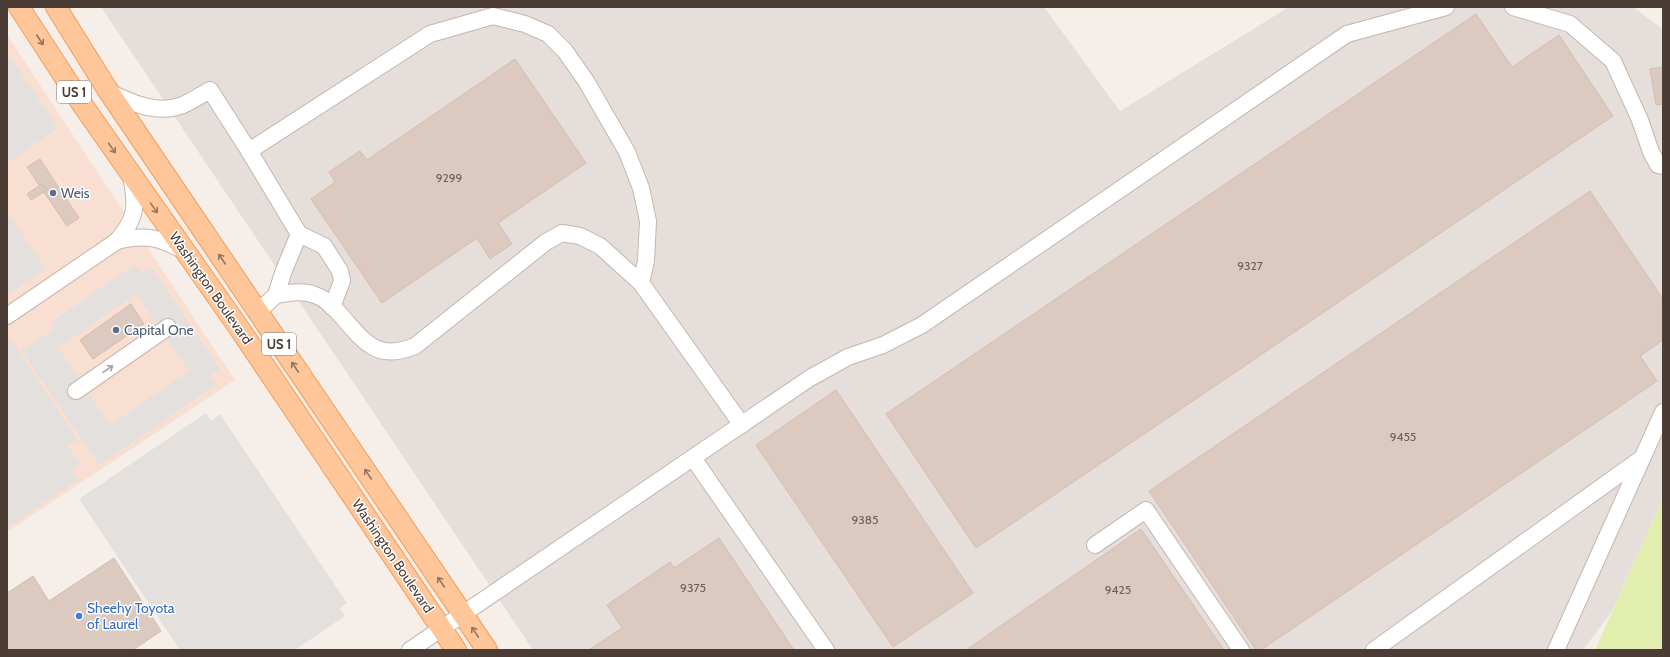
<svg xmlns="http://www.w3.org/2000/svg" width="1670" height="657" font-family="Cabin,sans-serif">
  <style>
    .commercial { fill: #f9dfd2 }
    .industrial { fill: #e6deda }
    .green { fill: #e2eeae }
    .parking { fill: #e4e0de; fill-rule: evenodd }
    .building { fill: #dccac0; stroke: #d5bcaf }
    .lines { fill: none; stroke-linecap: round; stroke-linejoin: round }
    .minor-casing { stroke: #c6b6ad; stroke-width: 18 }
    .major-casing { stroke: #f19d5c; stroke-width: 22 }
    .minor { stroke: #fff; stroke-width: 16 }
    .major { stroke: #ffc799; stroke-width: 20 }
    .oneway { stroke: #93745e }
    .oneway2 { stroke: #a59e9a }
    .service-dot { fill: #5c6f8a; stroke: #fff; stroke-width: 1.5 }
    .shop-dot { fill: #3f7fe0; stroke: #fff; stroke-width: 1.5 }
    .labels { text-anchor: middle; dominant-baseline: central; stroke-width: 3; stroke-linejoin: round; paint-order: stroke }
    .number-label { font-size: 12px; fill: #6f6058 }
    .shield { fill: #fff; stroke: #817772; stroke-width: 1 }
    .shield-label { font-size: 13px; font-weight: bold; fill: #4b3d36 }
    .service-label { font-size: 14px; fill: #4e5e75; stroke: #fff; text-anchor: start }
    .street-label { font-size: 14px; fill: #4b3d36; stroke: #fff }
    .shop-label { font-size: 14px; fill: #366cbe; stroke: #fff; text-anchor: start }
  </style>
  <rect width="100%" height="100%" fill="#f6efe9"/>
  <polygon class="commercial" points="7,35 235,380 7,532"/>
  <polygon class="industrial" points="101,7 1044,7 1120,111 1289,7 1633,7 1663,29 1663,498 1612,611 1583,650 533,650"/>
  <polygon class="green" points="1663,498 1663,650 1595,650"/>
  <g class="parking">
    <polygon points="7,52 58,128 7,163"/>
    <polygon points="7,212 46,269 7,295"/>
    <path d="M135 265 141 273 151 267 220 369 210 376 216 385 99 465 22 351 55 328 51 322ZM136 294 189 371 110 425 58 348Z"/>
    <polygon points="10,338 78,440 68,446 81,465 72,471 78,480 7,528 7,340"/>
    <polygon points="206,413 211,421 220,414 347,603 340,608 345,616 295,650 180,650 79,499"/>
  </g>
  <g class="building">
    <polygon points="1476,14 1512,67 1559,35 1613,116 976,548 886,414"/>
    <polygon points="515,59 586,163 498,223 512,244 490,259 477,238 382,303 311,199 335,182 329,172 360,151 367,160"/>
    <polygon points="1663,67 1663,104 1656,105 1650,69"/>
    <polygon points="40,159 79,218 67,226 27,167"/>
    <polygon points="42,184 47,190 31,200 27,194"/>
    <polygon points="1590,191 1663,299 1663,340 1640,356 1657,381 1261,650 1256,650 1149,491"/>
    <polygon points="131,304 144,324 93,359 80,340"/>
    <polygon points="836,390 973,593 893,647 756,445"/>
    <polygon points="1141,529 1224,650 966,650"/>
    <polygon points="719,538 794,650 589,650 622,628 607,605 670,562 674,568"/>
    <polygon points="114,558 161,631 133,650 7,650 7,593 33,576 49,601"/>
  </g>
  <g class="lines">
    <g class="minor-casing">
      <g id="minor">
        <polyline points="1513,7 1570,24 1613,61 1640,120 1651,152 1658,165 1663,166"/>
        <path d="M109 92C133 103 156 115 183 105 192 101 201 95 210 90L249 151"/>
        <polyline points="299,234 324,246 340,271 342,281 332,307"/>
        <path d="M117 241C145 234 159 237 184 251"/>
        <path d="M276 295C289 293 302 290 315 295 324 298 330 304 337 311 362 338 374 363 415 346L546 242 562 233 580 236 600 246 641 283 742 425"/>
        <polyline points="258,312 276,295 284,270 299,234 249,151 430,34 493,16 525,24 548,34 565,51 586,81 627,152 641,188 648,221 646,261 641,283"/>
        <path d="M7 316 117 241C137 218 137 205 131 176"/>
        <polyline points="76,391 168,327"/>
        <polyline points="693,458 826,650"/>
        <polyline points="1095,545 1146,510 1241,650"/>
        <polyline points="410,650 810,378 848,357 883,345 922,325 1347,34 1446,7"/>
        <polyline points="1374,650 1642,458"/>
        <polyline points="1556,650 1663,412"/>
      </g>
    </g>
    <g class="major-casing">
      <g id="major">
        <polyline points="19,7 84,107 239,328 456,650"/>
        <polyline points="56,7 107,89 487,650"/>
      </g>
    </g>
    <use href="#minor" class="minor"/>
    <use href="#major" class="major"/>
  </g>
  <defs><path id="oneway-shaft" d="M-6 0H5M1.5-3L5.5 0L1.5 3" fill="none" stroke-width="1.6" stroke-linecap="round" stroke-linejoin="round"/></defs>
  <g class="oneway">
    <use href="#oneway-shaft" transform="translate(40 40) rotate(57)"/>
    <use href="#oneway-shaft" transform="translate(112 148) rotate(55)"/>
    <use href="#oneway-shaft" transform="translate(154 208) rotate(55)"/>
    <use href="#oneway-shaft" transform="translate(222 259) rotate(-124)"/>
    <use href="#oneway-shaft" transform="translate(295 367) rotate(-124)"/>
    <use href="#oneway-shaft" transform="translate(368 474) rotate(-124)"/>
    <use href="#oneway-shaft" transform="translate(441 582) rotate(-124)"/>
    <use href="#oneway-shaft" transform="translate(475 632) rotate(-124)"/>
  </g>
  <use class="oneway2" href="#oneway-shaft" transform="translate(108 369) rotate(-34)"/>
  <g class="service-dot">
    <circle cx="53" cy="193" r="4"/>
    <circle cx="116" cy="330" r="4"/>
  </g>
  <circle class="shop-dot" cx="79" cy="616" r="4"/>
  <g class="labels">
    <g class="number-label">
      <text x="449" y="177">9299</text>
      <text x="1250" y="265">9327</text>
      <text x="1403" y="436">9455</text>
      <text x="865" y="519">9385</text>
      <text x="693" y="587">9375</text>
      <text x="1118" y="589">9425</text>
    </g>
    <g class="shield">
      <rect x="57" y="81" width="34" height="22" rx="3"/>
      <rect x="262" y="333" width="34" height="22" rx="3"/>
    </g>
    <g class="shield-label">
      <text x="74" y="92">US 1</text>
      <text x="279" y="344">US 1</text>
    </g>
    <g class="service-label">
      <text x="61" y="193">Weis</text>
      <text x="124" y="330">Capital One</text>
    </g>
    <g class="street-label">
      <text transform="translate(211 288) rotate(55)">Washington Boulevard</text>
      <text transform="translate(393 556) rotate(56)">Washington Boulevard</text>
    </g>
    <g class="shop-label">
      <text x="87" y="608">Sheehy Toyota<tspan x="87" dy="16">of Laurel</tspan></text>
    </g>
  </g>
  <rect width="1670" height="657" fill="none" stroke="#4b3d36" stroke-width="16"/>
</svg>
